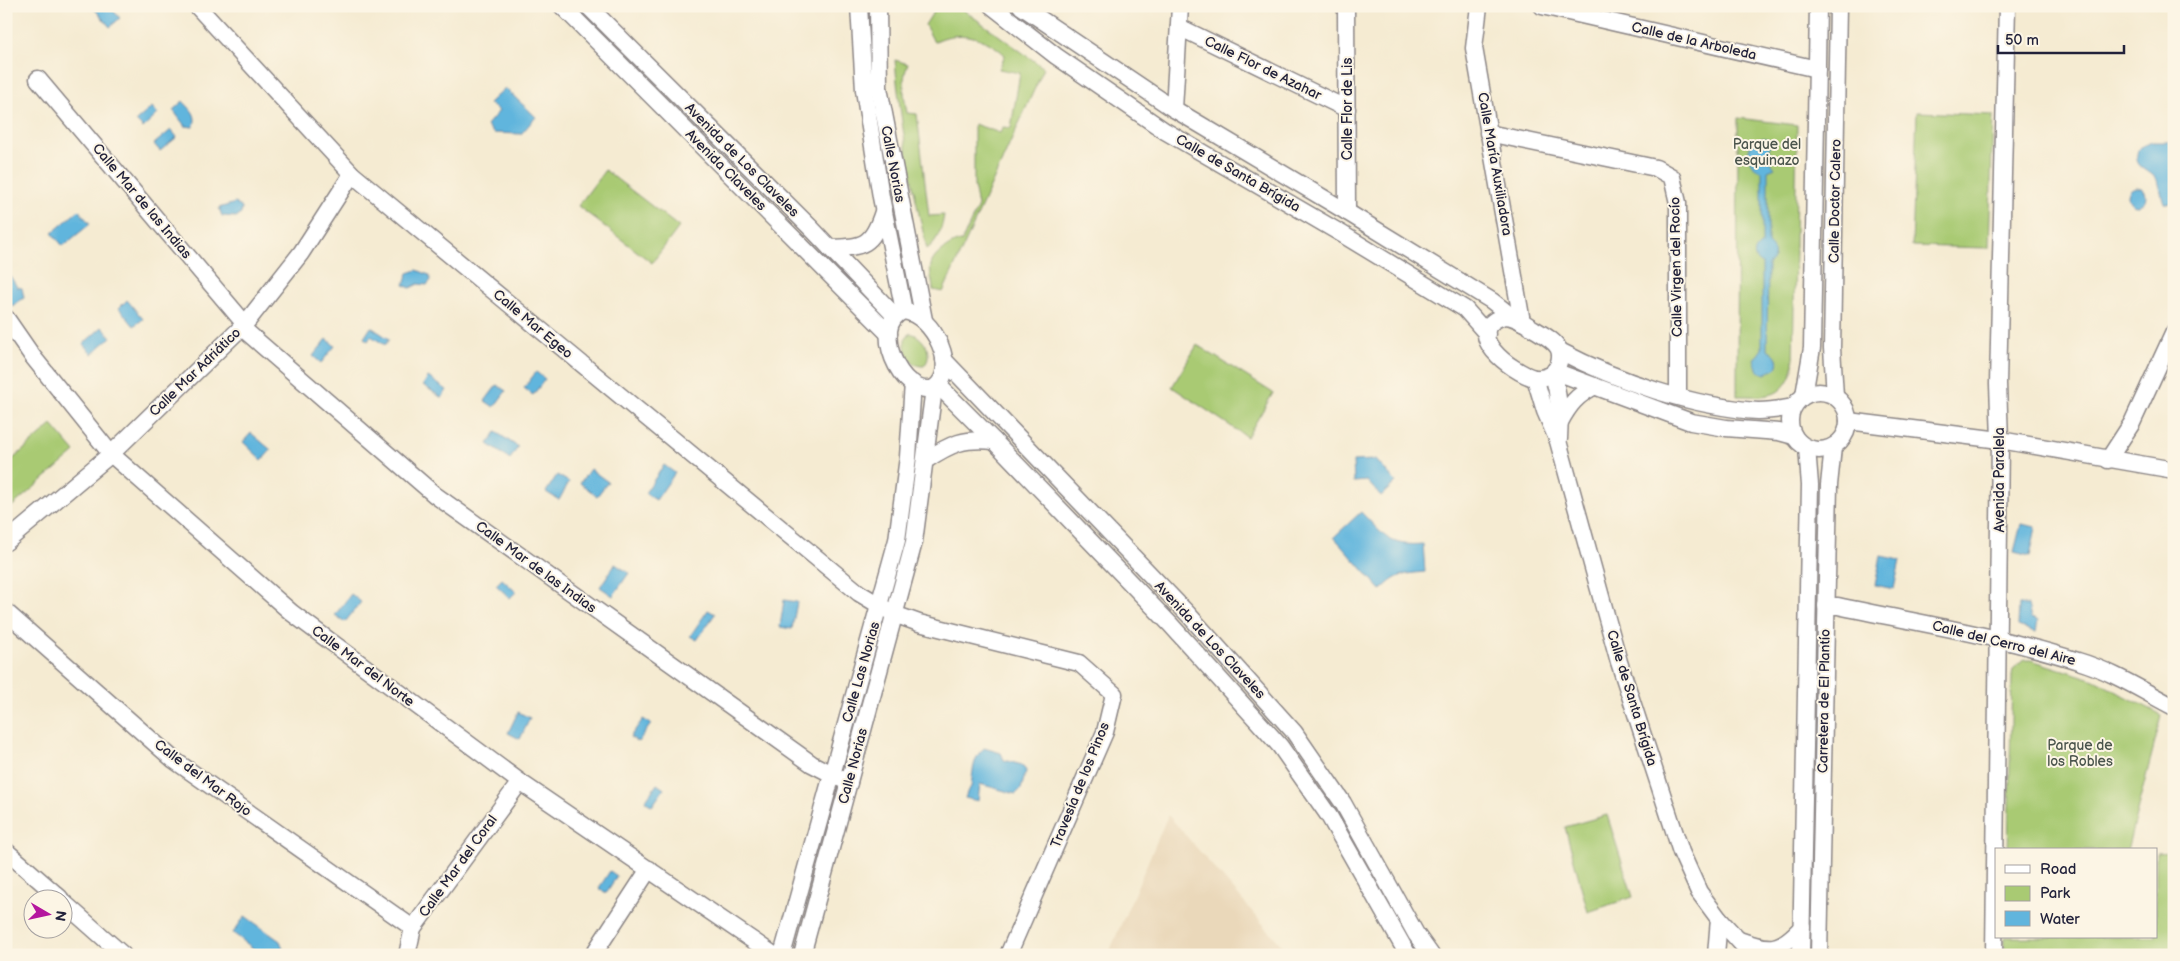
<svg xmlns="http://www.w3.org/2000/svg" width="2180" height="961" font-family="'Balsamiq Sans',sans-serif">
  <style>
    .built { fill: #ead8ba }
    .green { fill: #a9ca73; stroke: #667657 }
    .water { fill: #61b5dd; stroke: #426c8c }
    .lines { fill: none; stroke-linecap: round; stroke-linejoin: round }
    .minor-casing { stroke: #8c8686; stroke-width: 19 }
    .minor { stroke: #fff; stroke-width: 16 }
    .labels { text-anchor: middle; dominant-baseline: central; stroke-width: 4; stroke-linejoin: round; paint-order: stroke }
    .street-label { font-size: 14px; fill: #22223b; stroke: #fcf5e5 }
    .park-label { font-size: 14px; fill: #4a544c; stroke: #fcf5e5 }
  </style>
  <rect width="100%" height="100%" fill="#fcf5e5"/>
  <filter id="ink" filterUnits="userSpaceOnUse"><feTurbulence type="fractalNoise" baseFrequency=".02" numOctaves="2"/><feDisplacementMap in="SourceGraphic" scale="10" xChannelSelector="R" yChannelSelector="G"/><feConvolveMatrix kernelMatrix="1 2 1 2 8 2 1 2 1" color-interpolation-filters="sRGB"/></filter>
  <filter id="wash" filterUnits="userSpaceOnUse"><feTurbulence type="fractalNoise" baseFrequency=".0096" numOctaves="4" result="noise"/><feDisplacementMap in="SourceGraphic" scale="20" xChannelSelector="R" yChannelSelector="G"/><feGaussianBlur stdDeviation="1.12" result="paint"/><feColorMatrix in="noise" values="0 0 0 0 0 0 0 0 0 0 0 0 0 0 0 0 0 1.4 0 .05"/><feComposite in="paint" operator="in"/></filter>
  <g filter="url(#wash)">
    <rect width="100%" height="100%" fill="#f5ebd2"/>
    <polygon class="built" points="1168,815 1290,955 1108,955"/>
    <g class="green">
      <path d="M937 6H958L1044 68 943 292 933 290C933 283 929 272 931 265 933 255 953 241 962 241L978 206 974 186V124L1000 133 1003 127 1011 128 1020 73 999 69 1005 55C986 36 957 29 934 42L925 25Z"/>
      <path d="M895 60 908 64C901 81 904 96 907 113L917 114 929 216 944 215C942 228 938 241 927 249 912 186 900 124 895 60Z"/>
      <polygon points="1917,112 1993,115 1989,248 1912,246"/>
      <path d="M1738 118 1797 125 1793 368C1783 400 1767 396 1737 396Z"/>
      <polygon points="605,170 679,227 652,263 578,206"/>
      <path d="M910 333C924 336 934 355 924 366 909 367 904 351 905 339Z"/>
      <polygon points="1197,345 1273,393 1247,437 1172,387"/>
      <polygon points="52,425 75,452 10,508 6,505 6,465"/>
      <polygon points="2024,660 2031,660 2092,679 2162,715 2127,850 2008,850 2012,676 2013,669"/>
      <polygon points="1607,815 1633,897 1588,912 1565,827"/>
      <polygon points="2174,852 2174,955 2004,955 2005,937 2156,937 2156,853"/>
    </g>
    <g class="water">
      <polygon points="92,6 109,6 120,18 110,27"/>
      <polygon points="505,88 536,117 521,134 493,133 487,125 499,111 489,103"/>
      <path d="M183 101C190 109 199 115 193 127L185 126 173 110Z"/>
      <polygon points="152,107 158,114 143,128 136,121"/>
      <polygon points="171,130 177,137 160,151 154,144"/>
      <path d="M1764 138 1775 141 1768 149 1772 154 1768 160 1775 168 1768 171V244C1776 250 1777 259 1768 264L1767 349C1776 353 1780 360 1776 368L1765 374 1758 371 1754 360 1762 349V264C1752 259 1752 250 1762 244V171C1743 165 1744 141 1764 138Z"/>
      <path d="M2151 142H2174V204L2164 203C2161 196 2161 186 2157 180 2149 168 2132 169 2138 150Z"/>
      <circle cx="2137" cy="196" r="9"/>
      <polygon points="235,203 242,208 241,214 236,217 222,216 219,208"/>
      <polygon points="79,210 90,224 63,246 52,233"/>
      <polygon points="417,270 429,275 431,280 427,285 418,284 410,288 404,285 408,273"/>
      <polygon points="9,274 17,287 22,288 24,298 12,306 6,297 6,276"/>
      <polygon points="127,300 143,319 134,326 119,308"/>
      <polygon points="102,327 111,337 92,354 83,344"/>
      <polygon points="371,327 389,339 385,345 371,336 368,341 364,338"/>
      <polygon points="327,339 335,346 321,363 313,356"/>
      <polygon points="536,372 545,379 533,395 524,388"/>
      <polygon points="428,377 447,390 442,398 423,385"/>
      <polygon points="497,385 506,391 494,407 485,401"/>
      <polygon points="496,432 518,447 510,459 488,444"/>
      <polygon points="251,433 271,450 262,460 243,442"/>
      <polygon points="1376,460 1396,482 1381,496 1367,481 1354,482 1353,461"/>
      <polygon points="664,465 675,473 656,500 645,493"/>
      <polygon points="590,469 608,482 597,496 580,483"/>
      <polygon points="557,475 569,482 559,500 546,492"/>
      <path d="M1361 512C1384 535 1388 547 1423 544L1425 572C1403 574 1397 574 1381 590L1334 537Z"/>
      <polygon points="2021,524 2036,527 2030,556 2014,552"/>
      <polygon points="1881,556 1900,560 1894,589 1875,585"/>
      <polygon points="615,564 629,573 613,596 600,587"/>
      <polygon points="502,579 516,592 510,598 496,585"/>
      <polygon points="351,594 361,602 345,622 335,615"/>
      <polygon points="784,600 797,602 792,629 780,627"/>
      <polygon points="2019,605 2028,605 2031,618 2038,621 2036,632 2018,626"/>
      <polygon points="708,610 715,614 697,640 690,636"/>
      <polygon points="518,712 530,718 520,739 508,733"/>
      <polygon points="643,719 651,724 638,742 630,737"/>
      <path d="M984 748 1001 753 1004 760 1022 765 1026 771 1021 789 1016 794 980 784 978 801 965 798 968 790 971 787C973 774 972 758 984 748Z"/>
      <polygon points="657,784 664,789 652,806 645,801"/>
      <polygon points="610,871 617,876 606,893 599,888"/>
      <polygon points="245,916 280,941 283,948 279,955 271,955 267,952 262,955 233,933"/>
    </g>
  </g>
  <g filter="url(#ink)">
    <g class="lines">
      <g class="minor-casing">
        <g id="minor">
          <polyline points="197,6 352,174 859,593 894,614 919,623 1079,663 1114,694 1105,732 1008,955"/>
          <polyline points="562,6 889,334"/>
          <polyline points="588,6 812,229 895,316"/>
          <polyline points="859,6 864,90 881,197 904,311"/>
          <polyline points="878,6 879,88 924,320"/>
          <polyline points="992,6 1056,56 1165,131 1342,234 1465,309 1487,334"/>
          <polyline points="1021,6 1174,109 1347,212 1492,301 1511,316"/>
          <polyline points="1346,6 1347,212"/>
          <polyline points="1479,6 1474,48 1522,322"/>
          <polyline points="1542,6 1817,69"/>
          <polyline points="1179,27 1347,109"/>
          <polyline points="38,79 245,324"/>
          <polyline points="1174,109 1180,6"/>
          <polyline points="1488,133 1656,168 1672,177 1678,203 1678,396"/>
          <path d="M830 248C864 247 872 246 883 212"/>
          <path d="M904 311C934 315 960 371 934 388 900 399 869 323 904 311Z"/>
          <path d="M1504 316C1515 316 1524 323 1534 329 1554 341 1570 349 1553 374 1546 377 1541 379 1534 378 1512 372 1458 332 1504 316Z"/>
          <polyline points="6,318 33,357 111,454 292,613 520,782 774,955"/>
          <polyline points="241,327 435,495 812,764 849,783"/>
          <path d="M1560 351C1617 381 1694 407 1758 411 1770 411 1782 409 1793 407"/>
          <polyline points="944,360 1188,614 1294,732 1343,803 1416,934 1431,955"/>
          <polyline points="1554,371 1691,422 1726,428 1779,432 1794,436"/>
          <path d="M1553 374C1559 395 1561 416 1559 439"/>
          <polyline points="1535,378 1545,411 1558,441 1619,662 1681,852 1699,892 1719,919 1752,955"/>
          <polyline points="938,385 994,441 1170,624 1280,746 1329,816 1408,955"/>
          <circle cx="1819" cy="421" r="29"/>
          <polyline points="1804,395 1812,348 1818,6"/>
          <polyline points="1835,396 1832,348 1838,6"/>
          <polyline points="1848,421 2000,440 2174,470"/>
          <path d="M1560 422C1569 405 1577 395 1595 386"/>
          <path d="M926 460C952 443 964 438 994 441"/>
          <polyline points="2108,460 2132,423 2174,332"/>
          <polyline points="6,542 111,454 245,324 301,253 352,174"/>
          <path d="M1826 606H1838C1918 623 2000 636 2078 661 2112 671 2143 691 2174 707"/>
          <polyline points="6,612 174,760 413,928"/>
          <polyline points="6,851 60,898"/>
          <polyline points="62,901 123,955"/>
          <path d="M1739 940C1770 951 1779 952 1802 927"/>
          <polyline points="407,955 413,928 520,782"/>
          <polyline points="593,955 649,869"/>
          <polyline points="782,955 897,540 908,457 913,383"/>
          <polyline points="802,955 914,542 934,388"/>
          <polyline points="1716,955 1719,919"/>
          <polyline points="1801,955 1810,485 1807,448"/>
          <polyline points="1819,955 1829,485 1833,447"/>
          <polyline points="1994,955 2000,440 1998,384 2007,6"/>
        </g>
      </g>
      <use href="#minor" class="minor"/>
    </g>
  </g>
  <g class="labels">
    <g class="street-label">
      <text transform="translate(1694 41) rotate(13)">Calle de la Arboleda</text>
      <text transform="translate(1263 68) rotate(26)">Calle Flor de Azahar</text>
      <text transform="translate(1347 109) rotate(-90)">Calle Flor de Lis</text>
      <text transform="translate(742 160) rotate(45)">Avenida de Los Claveles</text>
      <text transform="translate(893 164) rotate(79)">Calle Norias</text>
      <text transform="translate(1495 164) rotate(80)">Calle María Auxiliadora</text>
      <text transform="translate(726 170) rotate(45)">Avenida Claveles</text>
      <text transform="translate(1238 173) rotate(30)">Calle de Santa Brígida</text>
      <text transform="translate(142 201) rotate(50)">Calle Mar de las Indias</text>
      <text transform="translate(1835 201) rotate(-89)">Calle Doctor Calero</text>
      <text transform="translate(1676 267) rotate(-91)">Calle Virgen del Rocío</text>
      <text transform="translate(533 324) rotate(40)">Calle Mar Egeo</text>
      <text transform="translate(195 372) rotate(-44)">Calle Mar Adriático</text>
      <text transform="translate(1999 480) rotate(-90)">Avenida Paralela</text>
      <text transform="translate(536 567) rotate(36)">Calle Mar de las Indias</text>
      <text transform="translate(1210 640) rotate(47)">Avenida de Los Claveles</text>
      <text transform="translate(2004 643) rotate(14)">Calle del Cerro del Aire</text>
      <text transform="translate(363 666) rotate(37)">Calle Mar del Norte</text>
      <text transform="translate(861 672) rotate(-74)">Calle Las Norias</text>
      <text transform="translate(1632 698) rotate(73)">Calle de Santa Brígida</text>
      <text transform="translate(1824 701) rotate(-89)">Carretera de El Plantío</text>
      <text transform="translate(853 766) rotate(-75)">Calle Norias</text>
      <text transform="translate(203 778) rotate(37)">Calle del Mar Rojo</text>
      <text transform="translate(1080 785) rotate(-68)">Travesía de los Pinos</text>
      <text transform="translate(458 866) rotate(-54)">Calle Mar del Coral</text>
    </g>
    <g class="park-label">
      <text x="1767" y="144">Parque del<tspan x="1767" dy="16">esquinazo</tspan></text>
      <text x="2080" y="745">Parque de<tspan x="2080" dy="16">los Robles</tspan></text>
    </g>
  </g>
  <rect width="2180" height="961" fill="none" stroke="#fcf5e5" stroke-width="25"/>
  <rect x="1995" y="848" width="162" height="90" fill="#fcf5e5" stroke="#a5a1a1"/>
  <rect x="2005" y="865" width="25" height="8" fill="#ffffff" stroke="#a5a1a1"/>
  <text x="2040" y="874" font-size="15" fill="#22223b">Road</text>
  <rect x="2005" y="886" width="25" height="15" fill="#a9ca73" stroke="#a5a1a1"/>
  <text x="2040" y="898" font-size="15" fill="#22223b">Park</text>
  <rect x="2005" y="911" width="25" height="15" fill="#61b5dd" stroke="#a5a1a1"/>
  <text x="2040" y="924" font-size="15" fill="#22223b">Water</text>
  <g transform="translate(48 914) rotate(99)"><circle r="24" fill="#fcf5e5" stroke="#a5a1a1"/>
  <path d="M0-4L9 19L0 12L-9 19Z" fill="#b5179e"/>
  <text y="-8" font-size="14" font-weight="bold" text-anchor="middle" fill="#22223b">N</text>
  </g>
  <path d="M1998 45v8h126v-8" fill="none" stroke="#22223b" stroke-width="2.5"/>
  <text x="2005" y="45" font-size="15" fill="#22223b" stroke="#fcf5e5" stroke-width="4" paint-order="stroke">50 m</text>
</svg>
